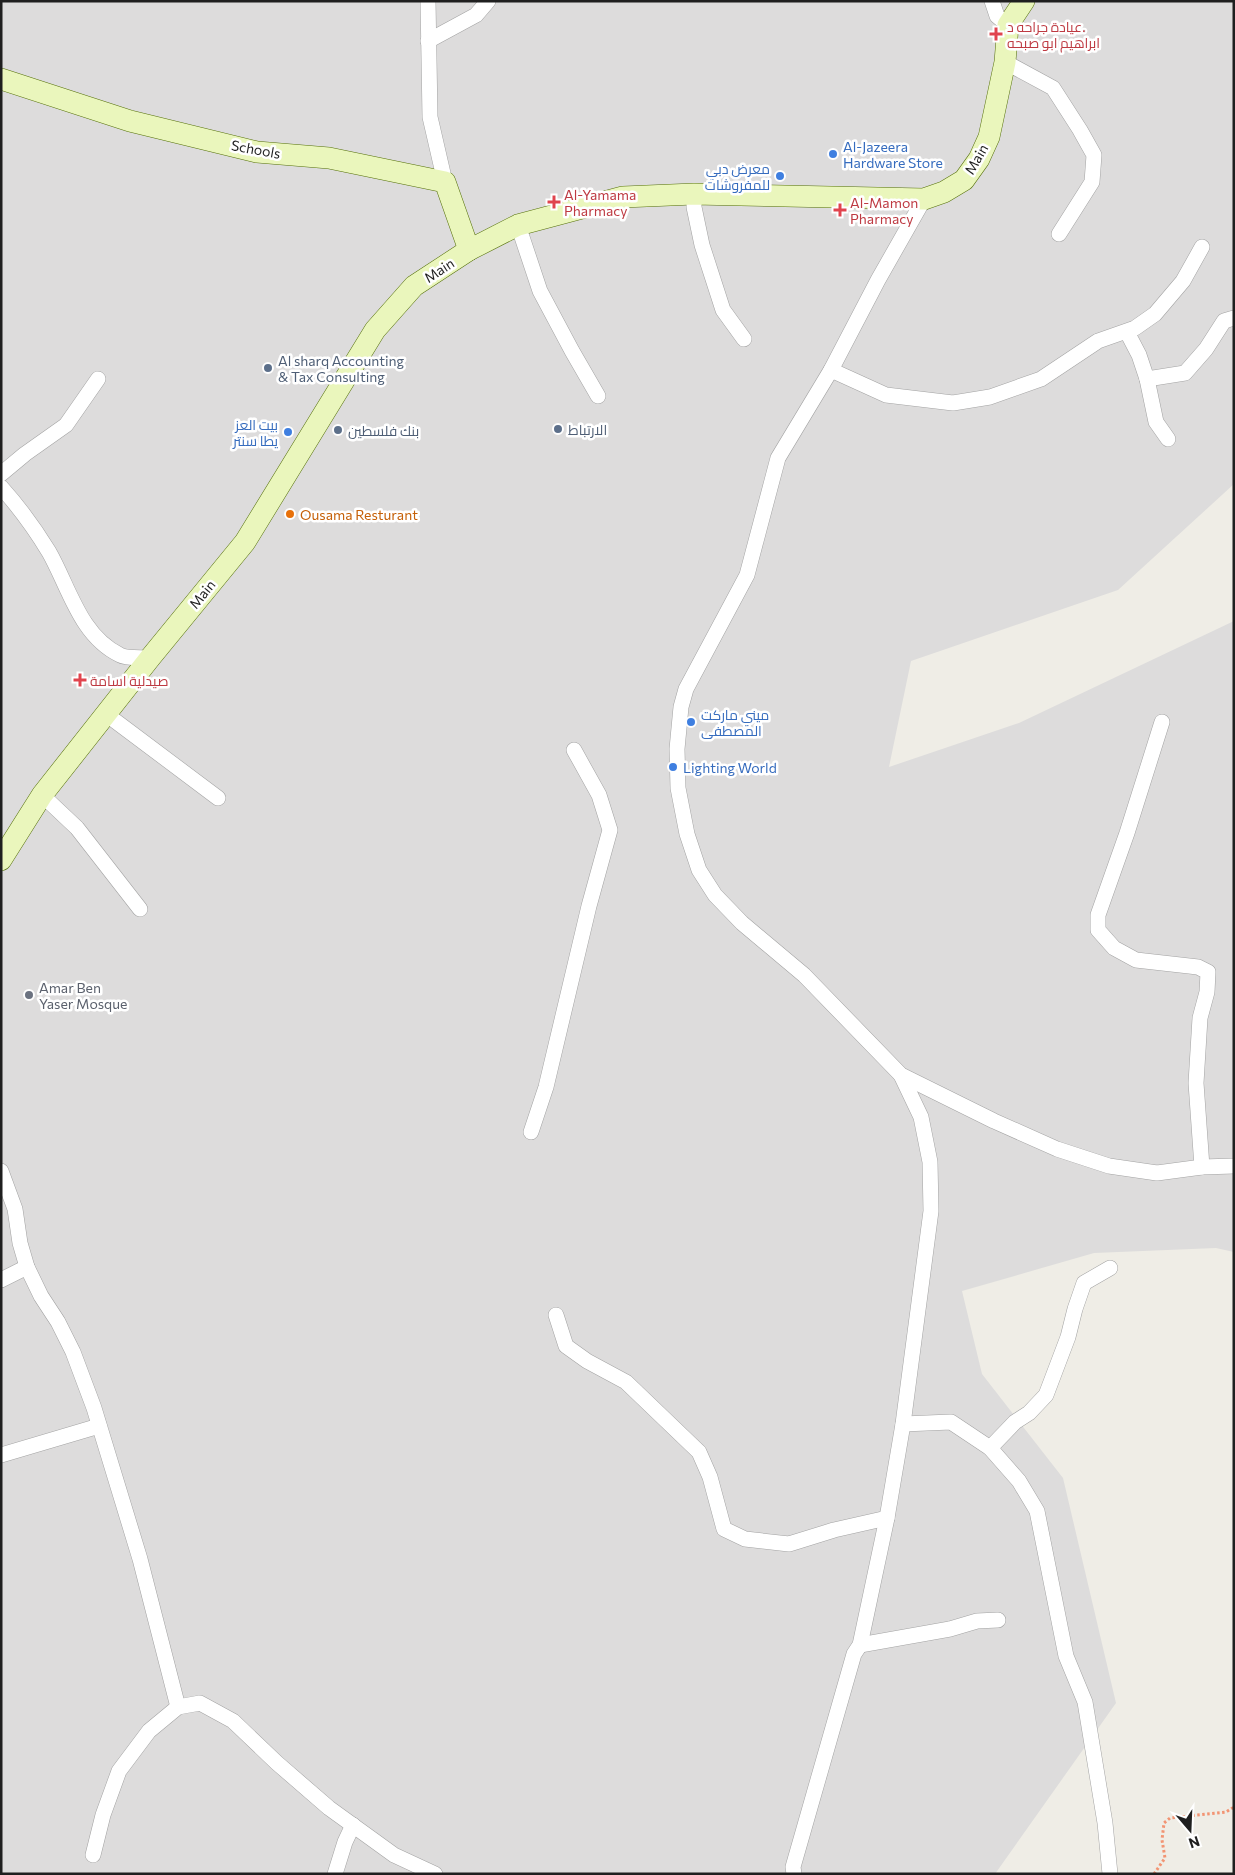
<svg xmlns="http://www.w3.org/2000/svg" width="1235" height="1875" font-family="Commissioner,Cairo,sans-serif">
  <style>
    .residential { fill: #dddcdc }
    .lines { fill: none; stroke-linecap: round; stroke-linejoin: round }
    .street-casing { stroke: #a3a3a3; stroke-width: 16 }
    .secondary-casing { stroke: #56710b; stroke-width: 22 }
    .path { stroke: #f29473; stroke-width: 3; stroke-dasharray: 2.5 2.5; stroke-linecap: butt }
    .street { stroke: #fff; stroke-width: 15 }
    .secondary { stroke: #eaf6bc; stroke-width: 21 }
    .health-dot { fill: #e0444e; stroke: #fff; stroke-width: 2 }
    .shop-dot { fill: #3f7fe0; stroke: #fff; stroke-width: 2 }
    .service-dot { fill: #5c6f8a; stroke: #fff; stroke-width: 2 }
    .food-dot { fill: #e8710a; stroke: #fff; stroke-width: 2 }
    .worship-dot { fill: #6b7280; stroke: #fff; stroke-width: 2 }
    .labels { text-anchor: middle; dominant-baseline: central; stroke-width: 5; stroke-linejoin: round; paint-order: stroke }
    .health-label { font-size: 14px; fill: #be3a42; stroke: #fff; text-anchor: start }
    .shop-label { font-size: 14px; fill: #366cbe; stroke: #fff; text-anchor: start }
    .street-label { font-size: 14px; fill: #1f1f1f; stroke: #fff }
    .service-label { font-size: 14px; fill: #4e5e75; stroke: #fff; text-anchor: start }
    .food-label { font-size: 14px; fill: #c56008; stroke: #fff; text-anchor: start }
    .worship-label { font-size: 14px; fill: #5b616d; stroke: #fff; text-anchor: start }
  </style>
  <rect width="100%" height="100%" fill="#efede6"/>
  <polygon class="residential" points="1,1 1234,1 1234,484 1118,590 911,661 889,767 1019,723 1234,621 1234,1252 1216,1248 1094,1253 962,1291 982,1374 1063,1478 1116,1703 995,1874 1,1874"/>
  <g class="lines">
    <g class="street-casing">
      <g id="street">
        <polyline points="428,1 430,117 445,182"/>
        <polyline points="992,1 997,16 1008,25"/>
        <polyline points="428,41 476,15 488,1"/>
        <polyline points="1005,62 1053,88 1080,130 1094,155 1092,182 1059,234"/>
        <polyline points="694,194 694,207 702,245 723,310 744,339"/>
        <polyline points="924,199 878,280 831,370 778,458 747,575 686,689 681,707 677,749 678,788 687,834 699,870 715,895 742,923 804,975 901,1075 994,1121 1057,1149 1109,1166 1157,1173 1202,1167 1234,1166"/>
        <polyline points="518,225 540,291 572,351 598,396"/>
        <polyline points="1127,332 1139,355 1147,379 1156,422 1168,439"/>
        <polyline points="831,370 886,395 953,403 990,397 1041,379 1098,341 1135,328 1155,314 1183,281 1202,247"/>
        <polyline points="1147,379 1185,373 1206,349 1224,321 1234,318"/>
        <polyline points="1,474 25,454 66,425 98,379"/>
        <path d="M1 487C19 507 35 529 49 552 69 587 80 636 120 655 127 659 141 657 150 658"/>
        <polyline points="106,714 218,798"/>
        <polyline points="1162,722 1127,833 1098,915 1098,930 1114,948 1136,960 1198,967 1208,972 1207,992 1200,1018 1196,1083 1202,1167"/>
        <polyline points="42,795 77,828 140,909"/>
        <polyline points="531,1132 546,1087 589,906 610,830 599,795 574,750"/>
        <polyline points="1,1171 15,1209 20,1243 27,1267 41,1296 58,1322 73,1352 94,1408 140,1559 178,1707"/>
        <polyline points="1,1280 27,1267"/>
        <polyline points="556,1315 566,1346 587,1361 626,1382 699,1452 710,1477 724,1529 745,1539 789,1544 834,1530 887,1518"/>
        <polyline points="903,1424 951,1422 990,1448 1019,1481 1037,1511 1066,1656 1085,1702 1105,1823 1110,1874"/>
        <polyline points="990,1448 1015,1422 1029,1413 1046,1395 1068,1337 1075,1309 1084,1283 1110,1268"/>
        <polyline points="1,1455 99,1426"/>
        <polyline points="860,1645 950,1629 977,1621 998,1620"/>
        <polyline points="93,1855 103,1815 119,1771 149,1731 178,1707 200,1703 233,1721 277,1763 329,1808 394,1855 435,1874"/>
        <polyline points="335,1874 345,1842 353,1825"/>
        <polyline points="794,1874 793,1867 854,1654 860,1645 887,1518 903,1424 931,1211 930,1162 921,1117 901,1075"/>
      </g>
    </g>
    <g class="secondary-casing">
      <g id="secondary">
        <polyline points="1,79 130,121 257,152 329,158 445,182 469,250"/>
        <polyline points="1,860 42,795 150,658 245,542 375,330 414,286 469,250 518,225 623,197 694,194 924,199 944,192 964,180 979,159 989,137 1005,62 1008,25 1024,1"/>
      </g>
    </g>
    <polyline class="path" points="1154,1874 1165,1858 1162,1840 1164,1823 1170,1818 1226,1812 1234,1807"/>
    <use href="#street" class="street"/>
    <use href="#secondary" class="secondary"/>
  </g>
  <g class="health-dot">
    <path d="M993.5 26.5h5v5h5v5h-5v5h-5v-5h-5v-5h5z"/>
    <path d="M551.5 194.5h5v5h5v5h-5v5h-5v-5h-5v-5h5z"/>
    <path d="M837.5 202.5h5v5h5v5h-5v5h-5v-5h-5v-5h5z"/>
    <path d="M77.5 672.5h5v5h5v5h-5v5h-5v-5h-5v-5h5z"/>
  </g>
  <g class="shop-dot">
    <circle cx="833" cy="154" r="5"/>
    <circle cx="780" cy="176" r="5"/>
    <circle cx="288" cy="432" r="5"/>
    <circle cx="691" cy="722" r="5"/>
    <circle cx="673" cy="767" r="5"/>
  </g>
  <g class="service-dot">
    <circle cx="268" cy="368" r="5"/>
    <circle cx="558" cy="429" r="5"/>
    <circle cx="338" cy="430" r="5"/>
  </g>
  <circle class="food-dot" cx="290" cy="514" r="5"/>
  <circle class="worship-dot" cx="29" cy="995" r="5"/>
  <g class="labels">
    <g class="health-label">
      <text x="1007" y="26">عيادة جراحه د.<tspan x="1007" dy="16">ابراهيم ابو صبحه</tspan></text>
      <text x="564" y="194">Al-Yamama<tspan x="564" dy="16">Pharmacy</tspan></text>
      <text x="850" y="202">Al-Mamon<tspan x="850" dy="16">Pharmacy</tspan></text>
      <text x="90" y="680">صيدلية اسامة</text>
    </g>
    <g class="shop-label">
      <text x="843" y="146">Al-Jazeera<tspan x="843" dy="16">Hardware Store</tspan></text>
      <text x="770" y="168" text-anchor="end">معرض دبي<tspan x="770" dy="16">للمفروشات</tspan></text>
      <text x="278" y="424" text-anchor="end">بيت العز<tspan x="278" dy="16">يطا سنتر</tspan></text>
      <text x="701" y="714">ميني ماركت<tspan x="701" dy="16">المصطفى</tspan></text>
      <text x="683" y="767">Lighting World</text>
    </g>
    <g class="street-label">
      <text transform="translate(256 149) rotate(10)">Schools</text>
      <text transform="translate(976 159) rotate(-60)">Main</text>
      <text transform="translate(439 270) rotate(-33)">Main</text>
      <text transform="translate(202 594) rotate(-51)">Main</text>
    </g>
    <g class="service-label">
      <text x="278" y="360">Al sharq Accounting<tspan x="278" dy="16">&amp; Tax Consulting</tspan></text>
      <text x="568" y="429">الارتباط</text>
      <text x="348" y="430">بنك فلسطين</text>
    </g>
    <g class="food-label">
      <text x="300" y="514">Ousama Resturant</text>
    </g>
    <g class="worship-label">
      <text x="39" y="987">Amar Ben<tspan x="39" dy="16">Yaser Mosque</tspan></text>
    </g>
  </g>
  <rect width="1235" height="1875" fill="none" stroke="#1f1f1f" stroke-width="5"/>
  <g transform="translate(1190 1830) rotate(161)" stroke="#ffffff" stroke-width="4" paint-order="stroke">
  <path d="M0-4L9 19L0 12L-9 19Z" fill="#1f1f1f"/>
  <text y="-8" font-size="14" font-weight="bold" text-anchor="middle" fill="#1f1f1f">N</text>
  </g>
</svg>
